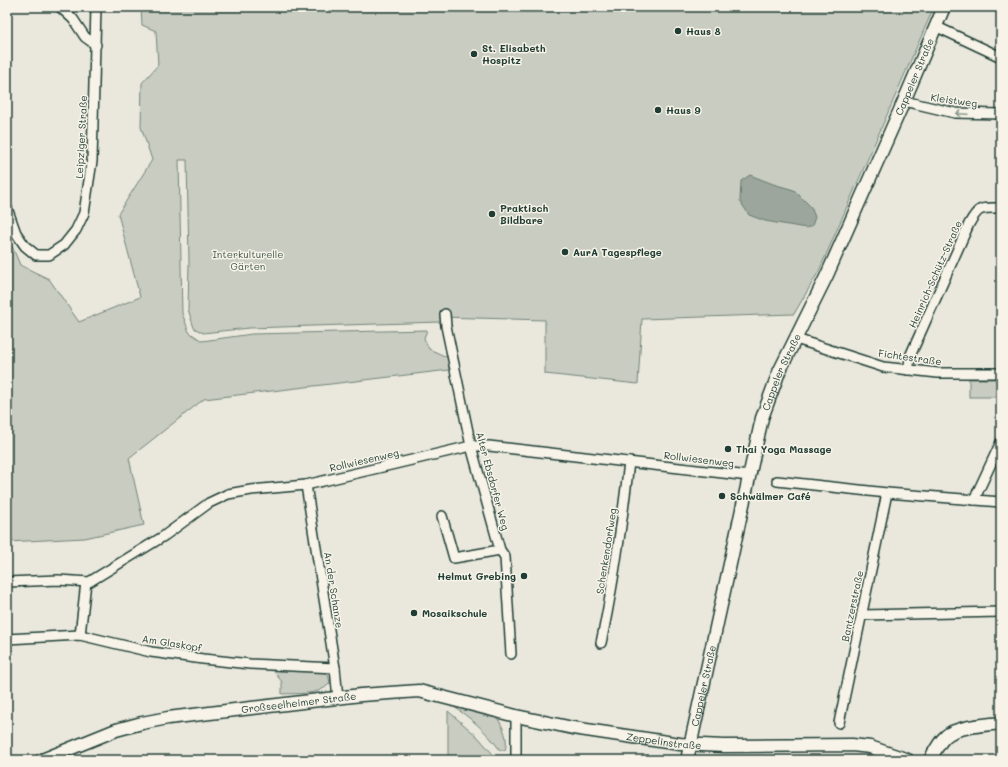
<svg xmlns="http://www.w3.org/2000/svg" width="1008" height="767" font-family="Mali,sans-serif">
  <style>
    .green { fill: #c8ccc1; stroke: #74847a }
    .water { fill: #9ca69c; stroke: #6a7c72 }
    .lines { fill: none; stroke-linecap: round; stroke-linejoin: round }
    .street-casing { stroke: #1f3d34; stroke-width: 12 }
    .secondary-casing { stroke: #1f3d34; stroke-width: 15 }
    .street { stroke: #f7f3e8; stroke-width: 9 }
    .secondary { stroke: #f7f3e8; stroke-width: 12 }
    .oneway { stroke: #8b988e }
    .poi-dot { fill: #1f3d34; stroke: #f7f3e8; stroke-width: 1.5 }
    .labels { text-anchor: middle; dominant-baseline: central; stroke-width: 3; stroke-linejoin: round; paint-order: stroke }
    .poi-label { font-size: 10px; font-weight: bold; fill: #1f3d34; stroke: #f7f3e8; text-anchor: start }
    .street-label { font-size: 10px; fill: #1f3d34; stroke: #f7f3e8 }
    .park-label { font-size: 10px; fill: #415a50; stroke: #f7f3e8 }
  </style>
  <rect width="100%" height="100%" fill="#eae8dd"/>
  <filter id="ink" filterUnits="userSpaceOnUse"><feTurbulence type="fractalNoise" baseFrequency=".025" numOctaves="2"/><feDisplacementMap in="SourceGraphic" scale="8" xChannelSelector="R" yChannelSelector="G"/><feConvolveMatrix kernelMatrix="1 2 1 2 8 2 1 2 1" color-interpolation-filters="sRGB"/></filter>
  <g filter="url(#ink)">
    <g class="green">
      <polygon points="141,7 934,7 819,271 794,314 642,319 638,384 545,374 545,320 440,317 441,322 249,328 203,333 194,328 188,309 189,262 187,160 179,160 182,313 189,332 202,341 252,334 427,330 424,338 429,349 449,358 449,370 204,399 129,458 144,525 85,538 7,542 7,234 20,265 49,279 79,322 140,297 118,214 152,160 141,127 142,83 158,65 156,31 142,25"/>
      <rect x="969" y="379" width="32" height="18"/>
      <path d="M272 669 325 672 328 674 330 683C319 696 298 693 282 694V682Z"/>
      <path d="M451 705 497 718C503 725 509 741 505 750H500C486 731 471 718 451 705Z"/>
      <polygon points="448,711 478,737 498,760 448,760"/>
    </g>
    <polygon class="water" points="750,175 773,184 794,190 811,207 815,217 812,226 806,228 765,221 749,215 740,201 741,181"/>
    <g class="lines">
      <g class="street-casing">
        <g id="street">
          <polyline points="60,7 73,19 85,37 96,45"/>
          <polyline points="935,26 1001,57"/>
          <polyline points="904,101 955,113 1001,114"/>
          <polyline points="7,208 16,233 25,246 36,255 49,255 64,245 76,230 84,213 92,161 96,7"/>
          <polyline points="445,314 446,326 471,446 500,550 505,557 511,654"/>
          <polyline points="796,339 883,367 938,373 1001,373"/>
          <path d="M908 370 911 354 969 224C979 206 981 208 1001 208"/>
          <polyline points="777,481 887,493 1001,502"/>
          <polyline points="306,485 335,668 338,699"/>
          <polyline points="974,500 1001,442"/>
          <polyline points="442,516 454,558 500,550"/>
          <polyline points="7,582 58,580 89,582 164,536 209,503 228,494 251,490 306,485 471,446 489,446 749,476"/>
          <polyline points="862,615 1001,612"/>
          <polyline points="80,635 86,582"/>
          <polyline points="7,639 80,635 151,652 203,659 250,664 335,668"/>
          <path d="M601 643C614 583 622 523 629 462"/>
          <polyline points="516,716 516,760"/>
          <polyline points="839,723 887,493"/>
        </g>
      </g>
      <g class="secondary-casing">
        <g id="secondary">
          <path id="s1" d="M42 760 116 730 142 723 168 718 361 695 419 691 516 716 573 728 680 744 724 746 852 745 870 747 908 760"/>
          <path id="s2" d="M687 760 762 418 779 372 827 275 904 101 944 7"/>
          <path d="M930 760C934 752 939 742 946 736 957 726 986 725 1001 723"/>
        </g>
      </g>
      <use href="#street" class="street"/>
      <use href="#secondary" class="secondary"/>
    </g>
    <defs><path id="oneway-shaft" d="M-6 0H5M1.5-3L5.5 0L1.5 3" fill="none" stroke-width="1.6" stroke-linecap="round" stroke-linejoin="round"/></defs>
    <use class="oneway" href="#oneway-shaft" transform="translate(962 114) rotate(-177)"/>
  </g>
  <g class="poi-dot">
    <circle cx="678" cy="31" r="4"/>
    <circle cx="474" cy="54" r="4"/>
    <circle cx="658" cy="110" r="4"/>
    <circle cx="492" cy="214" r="4"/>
    <circle cx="565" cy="252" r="4"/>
    <circle cx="728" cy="449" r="4"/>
    <circle cx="722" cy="496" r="4"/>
    <circle cx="524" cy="576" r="4"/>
    <circle cx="414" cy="613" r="4"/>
  </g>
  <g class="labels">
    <g class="poi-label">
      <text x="686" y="31">Haus 8</text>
      <text x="482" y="48">St. Elisabeth<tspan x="482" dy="12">Hospitz</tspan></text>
      <text x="666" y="110">Haus 9</text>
      <text x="500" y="208">Praktisch<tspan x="500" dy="12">Bildbare</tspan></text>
      <text x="573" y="252">AurA Tagespflege</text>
      <text x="736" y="449">Thai Yoga Massage</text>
      <text x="730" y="496">Schwälmer Café</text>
      <text x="516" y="576" text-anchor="end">Helmut Grebing</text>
      <text x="422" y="613">Mosaikschule</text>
    </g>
    <g class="street-label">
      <text stroke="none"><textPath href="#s2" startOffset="724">Cappeler Straße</textPath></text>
      <text transform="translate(954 100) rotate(8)">Kleistweg</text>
      <text transform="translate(81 137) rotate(-87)">Leipziger Straße</text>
      <text transform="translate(935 274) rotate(-66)">Heinrich-Schütz-Straße</text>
      <text transform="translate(910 357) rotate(8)">Fichtestraße</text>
      <text stroke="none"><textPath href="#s2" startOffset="400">Cappeler Straße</textPath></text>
      <text transform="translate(699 459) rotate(7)">Rollwiesenweg</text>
      <text transform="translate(364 460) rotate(-13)">Rollwiesenweg</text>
      <text transform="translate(493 481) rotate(75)">Alter Ebsdorfer Weg</text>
      <text transform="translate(606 551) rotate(-81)">Schenkendorfweg</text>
      <text transform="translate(334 590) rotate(81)">An der Schanze</text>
      <text transform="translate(852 606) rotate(-78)">Bantzerstraße</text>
      <text transform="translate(172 643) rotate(9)">Am Glaskopf</text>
      <text stroke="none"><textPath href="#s2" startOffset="76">Cappeler Straße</textPath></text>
      <text stroke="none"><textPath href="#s1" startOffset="265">Großseelheimer Straße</textPath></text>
      <text stroke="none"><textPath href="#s1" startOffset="636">Zeppelinstraße</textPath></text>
    </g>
    <g class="park-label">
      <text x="248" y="254">Interkulturelle<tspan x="248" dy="12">Gärten</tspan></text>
    </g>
  </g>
  <rect width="1008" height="767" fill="none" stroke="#f7f3e8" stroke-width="24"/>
  <rect x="12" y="12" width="984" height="743" fill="none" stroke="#1f3d34" stroke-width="1.5" filter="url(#ink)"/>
</svg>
